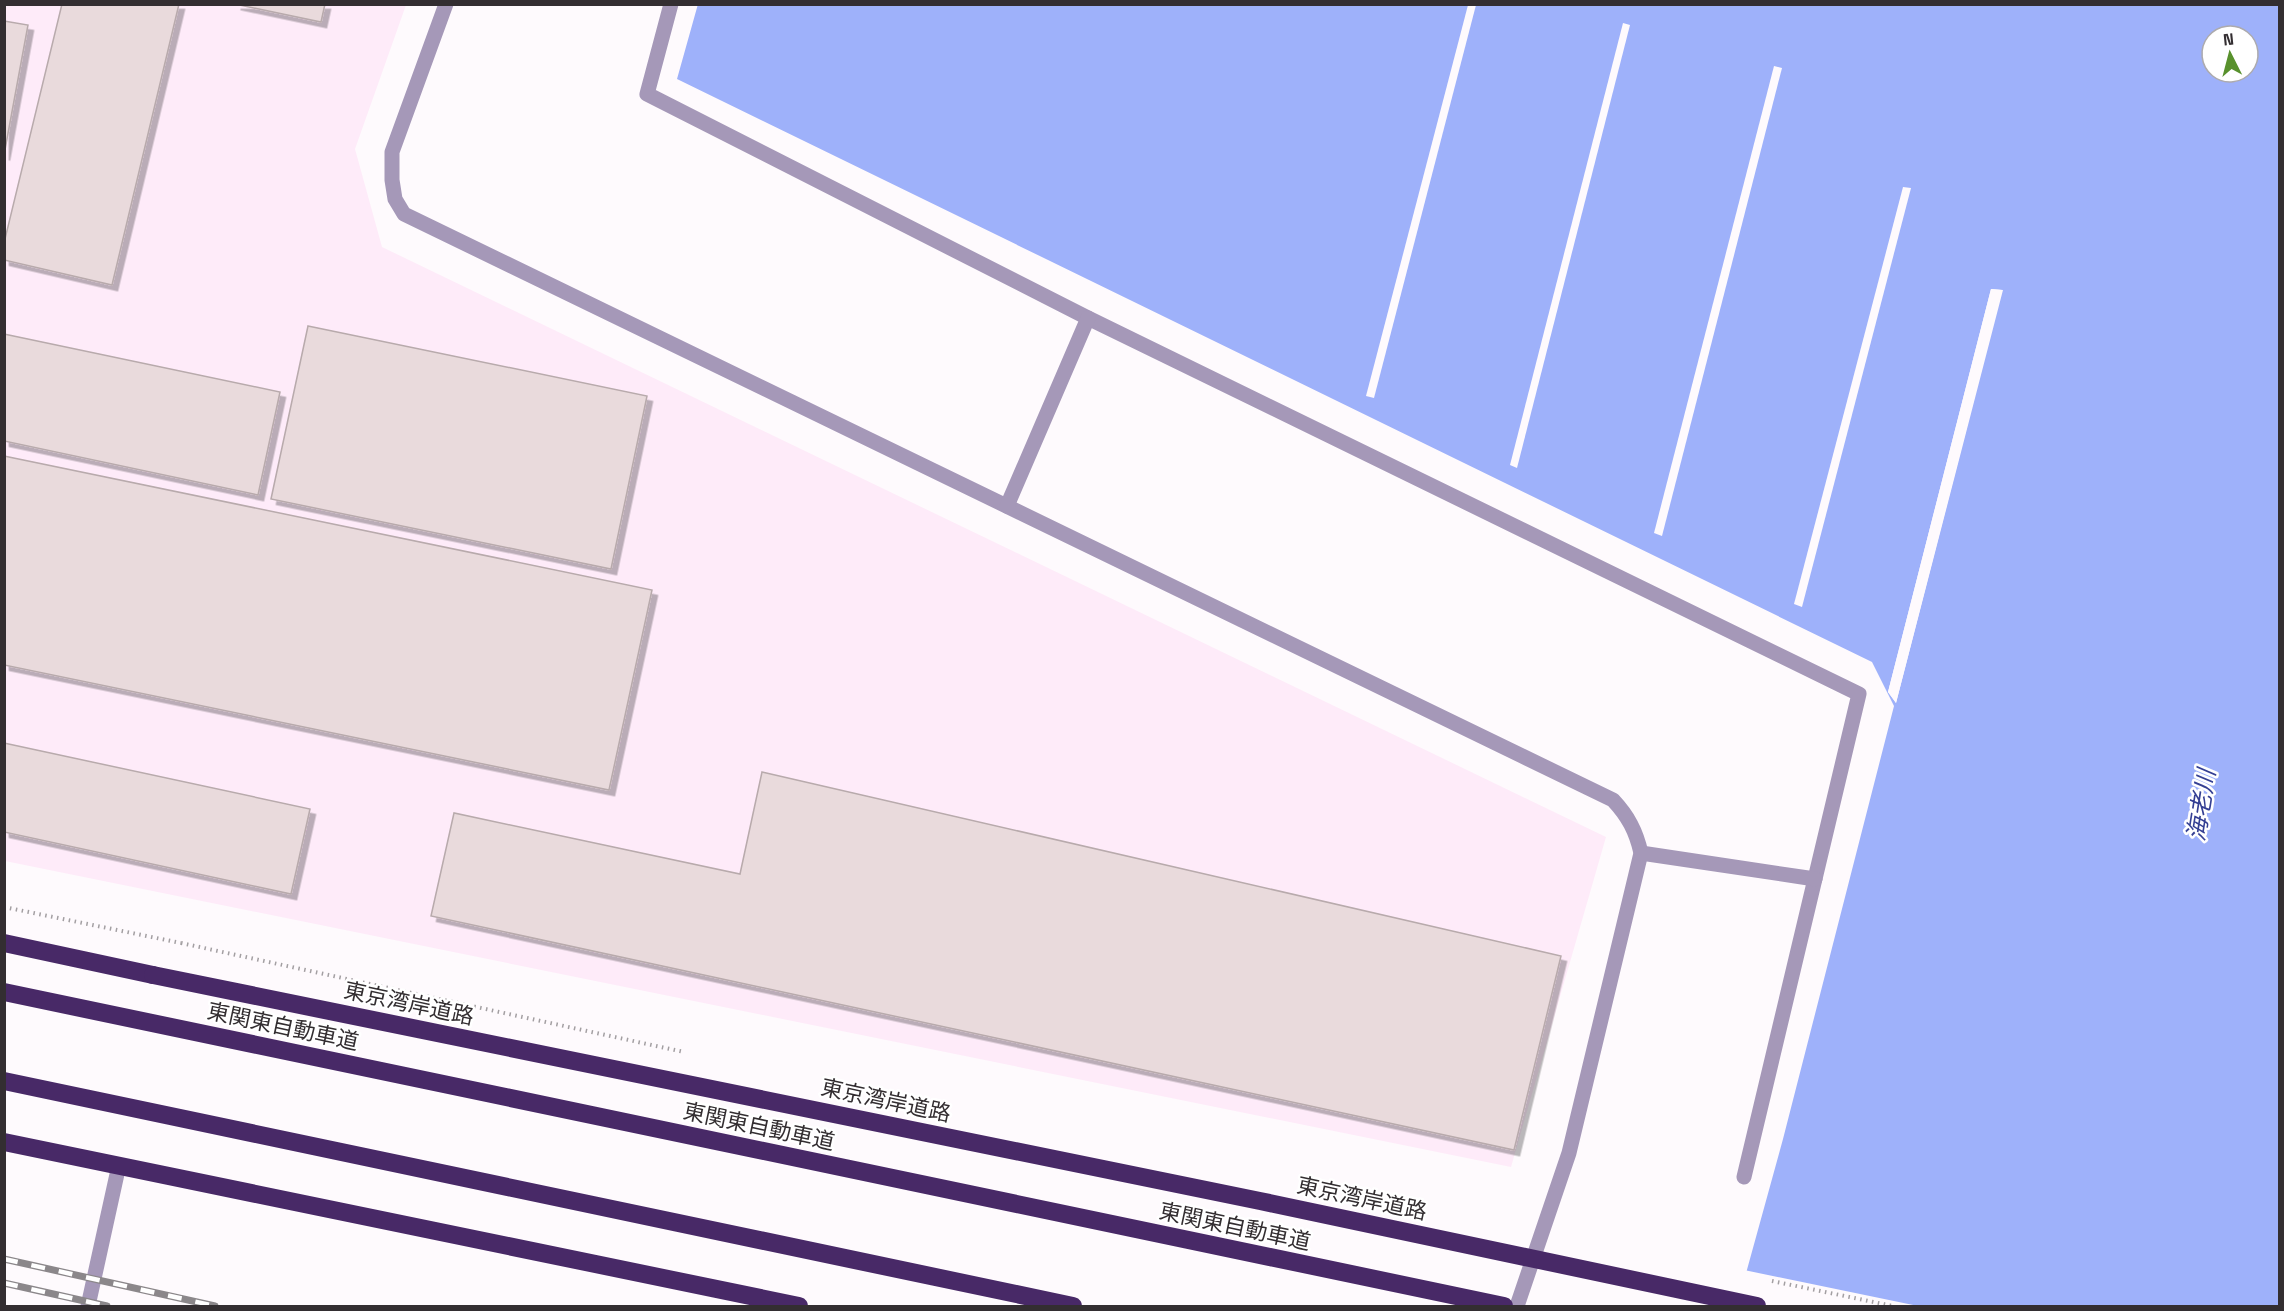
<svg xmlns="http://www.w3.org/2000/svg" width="2284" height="1311" font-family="'Space Grotesk','Noto Sans JP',sans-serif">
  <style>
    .built { fill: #feebf9 }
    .water { fill: #9eb1fa; fill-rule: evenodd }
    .pier { fill: #fefafd; fill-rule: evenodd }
    .building { fill: #e9dadc; stroke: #b8aaac; stroke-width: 1.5; filter: url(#shadow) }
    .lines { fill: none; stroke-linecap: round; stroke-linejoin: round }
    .path { stroke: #a39fa2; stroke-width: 4; stroke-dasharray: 1.5 4.5; stroke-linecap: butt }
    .minor { stroke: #a598b8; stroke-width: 15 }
    .highway { stroke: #482967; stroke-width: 18 }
    .rail-casing { stroke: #8b878a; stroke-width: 7 }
    .rail { stroke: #fff; stroke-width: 4.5; stroke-dasharray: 14; stroke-linecap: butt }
    .path-bridge { stroke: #a39fa2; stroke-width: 4; stroke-dasharray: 1.5 4.5; stroke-linecap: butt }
    .highway-bridge { stroke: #482967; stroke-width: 18 }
    .labels { text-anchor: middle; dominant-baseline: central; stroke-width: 5; stroke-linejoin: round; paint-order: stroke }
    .street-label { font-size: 22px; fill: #332e31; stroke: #fff }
    .water-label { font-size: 24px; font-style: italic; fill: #343f93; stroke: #fff }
  </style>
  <defs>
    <filter id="shadow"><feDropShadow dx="5.5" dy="5.5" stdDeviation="0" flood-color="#0004"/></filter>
  </defs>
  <rect width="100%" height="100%" fill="#fefafd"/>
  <polygon class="built" points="4,5 406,5 355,149 382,247 1606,837 1511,1167 5,861"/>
  <path class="water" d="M698 4 2279 5V1306H1737L1783 1139 1894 706 1872 662 677 79ZM2212 36H2248V72H2212ZM1991 289 2002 290 1896 703 1888 692Z"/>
  <g class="pier">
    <polygon points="1468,5 1476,5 1374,398 1366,396"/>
    <polygon points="1623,23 1630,25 1517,468 1510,465"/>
    <polygon points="1774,66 1782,68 1662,536 1654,533"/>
    <polygon points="1903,187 1911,188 1802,607 1794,604"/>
    <path d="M1991 289 2003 290 1896 703 1888 692ZM1994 292 1999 293 1895 696 1892 691Z"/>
    <polygon points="1744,1270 1918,1306 1734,1306"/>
  </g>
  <g class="building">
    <polygon points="62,4 179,4 112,285 4,260 4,243"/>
    <polygon points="235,4 325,4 321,22"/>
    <polygon points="4,21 28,25 4,155"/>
    <polygon points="308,326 647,396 611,569 271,499"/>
    <polygon points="4,334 280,392 258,495 4,441"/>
    <polygon points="4,456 652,590 609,790 4,665"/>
    <polygon points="4,743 310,809 291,894 4,832"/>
    <polygon points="762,772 1561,956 1514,1150 431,916 454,813 740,874"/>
  </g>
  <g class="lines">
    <polyline class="path" points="4,907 181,943"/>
    <g class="minor">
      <path d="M446 4 392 152V180L395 199 404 214 1613 800C1628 816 1636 831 1641 853L1569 1153 1517 1306"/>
      <polyline points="671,4 647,94 1088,318 1859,694 1744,1177"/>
      <polyline points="1007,506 1088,318"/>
      <polyline points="1641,853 1815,879"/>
      <polyline points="88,1306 119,1165"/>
    </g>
    <g class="highway">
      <polyline points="4,943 153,975"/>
      <polyline points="4,992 1504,1306"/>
      <polyline points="4,1081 1073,1306"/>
      <polyline points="4,1142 799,1306"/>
    </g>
    <g class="rail-casing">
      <g id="rail">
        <polyline points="4,1259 215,1306"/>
        <polyline points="4,1283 107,1306"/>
      </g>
    </g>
    <use href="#rail" class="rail"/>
    <g class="path-bridge">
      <polyline points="181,943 684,1052"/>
      <polyline points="1772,1281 1893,1306"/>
    </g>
    <polyline class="highway-bridge" points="153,975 1260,1201 1757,1306"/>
  </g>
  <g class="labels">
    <g class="street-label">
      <text transform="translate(409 1003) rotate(12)">東京湾岸道路</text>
      <text transform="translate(283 1026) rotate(12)">東関東自動車道</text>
      <text transform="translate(886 1100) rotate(12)">東京湾岸道路</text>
      <text transform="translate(759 1126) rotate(12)">東関東自動車道</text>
      <text transform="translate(1362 1198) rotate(12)">東京湾岸道路</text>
      <text transform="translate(1235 1226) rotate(12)">東関東自動車道</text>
    </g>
    <g class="water-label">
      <text transform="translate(2201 805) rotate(-81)">海老川</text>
    </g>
  </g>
  <rect width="2284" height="1311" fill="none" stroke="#332e31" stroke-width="12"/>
  <g transform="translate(2230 54) rotate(354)"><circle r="28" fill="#ffffff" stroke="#adabad" stroke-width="1.5"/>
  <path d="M0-4.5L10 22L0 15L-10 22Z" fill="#58912d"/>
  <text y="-9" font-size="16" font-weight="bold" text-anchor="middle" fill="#332e31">N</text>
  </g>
</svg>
